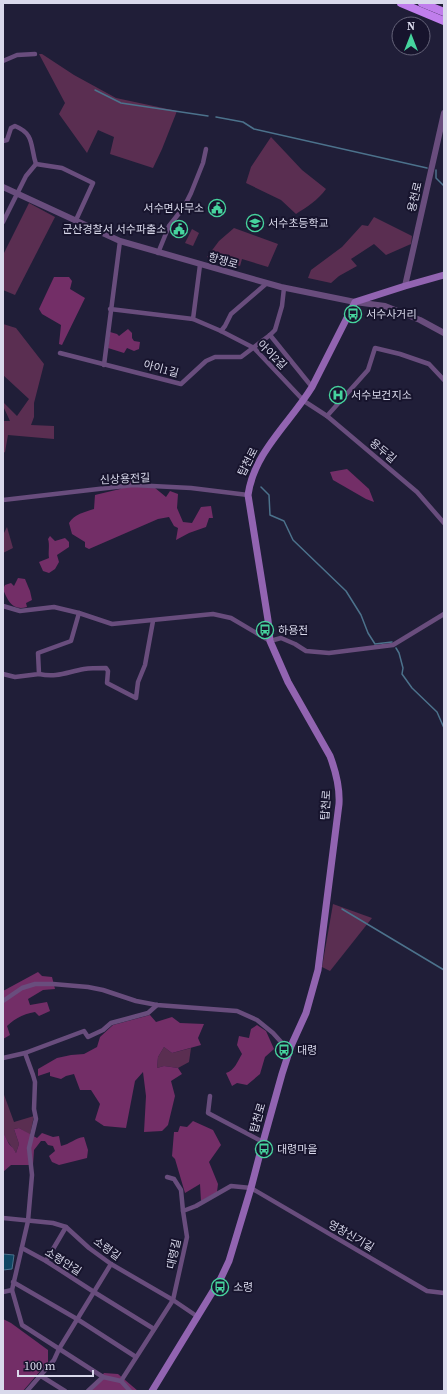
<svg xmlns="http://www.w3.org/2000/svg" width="447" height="1394" font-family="'Source Serif 4','Noto Sans KR',serif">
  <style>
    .green { fill: #5a2e51 }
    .forest { fill: #732e67 }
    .water { fill: #0f4663; stroke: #4c728c }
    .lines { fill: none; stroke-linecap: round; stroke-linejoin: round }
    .stream { stroke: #4c728c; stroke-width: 1.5 }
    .minor { stroke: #694d7d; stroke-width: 4.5 }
    .tertiary { stroke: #694d7d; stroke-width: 6 }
    .secondary { stroke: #9264b1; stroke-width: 7 }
    .trunk { stroke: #c07eec; stroke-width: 8 }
    .labels { text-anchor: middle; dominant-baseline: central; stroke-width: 4; stroke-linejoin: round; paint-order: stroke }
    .street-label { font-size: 11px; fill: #d9d9eb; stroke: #17142d }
    .poi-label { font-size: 11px; fill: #d9d9eb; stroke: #17142d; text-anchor: start }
  </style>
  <rect width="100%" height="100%" fill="#201e38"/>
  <g class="green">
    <polygon points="39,54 42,54 74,75 116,98 177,111 162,149 153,168 110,154 114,137 98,130 87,153 59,114 65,103"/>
    <path d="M271 137 302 170 326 189C318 200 307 207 296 214L281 200 246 183 251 167Z"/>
    <polygon points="29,203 55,217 15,295 3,290 3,255"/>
    <polygon points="374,217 412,236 411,244 386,255 374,244 351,259 357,266 339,276 331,283 308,278 311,270 342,247 362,225 368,226"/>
    <polygon points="234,228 278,244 268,267 242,259 240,266 207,257 219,241"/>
    <polygon points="192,229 199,233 193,246 185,243"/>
    <polygon points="3,324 16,328 44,364 34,403 34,417 31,425 54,426 54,439 8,435 5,452 3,453 3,421 10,421 3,406 3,402 17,416 29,399 3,375"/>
    <polygon points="7,527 13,548 3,553 3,535"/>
    <polygon points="333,904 372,918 330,971 322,967"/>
    <polygon points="164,1047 172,1053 191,1048 189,1062 178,1068 164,1066 157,1068 158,1057"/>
    <path d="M3 1092 14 1122 34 1116 30 1135 19 1128 14 1129 19 1144 16 1153C12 1146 5 1140 3 1131 1 1121 3 1103 3 1092Z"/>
  </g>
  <g class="forest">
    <polygon points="54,277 69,277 72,281 70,289 85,298 62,345 59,344 61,325 42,314 39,309"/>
    <polygon points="128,329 132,333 132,338 134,341 140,342 139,349 134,351 127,348 124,353 108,348 110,332 117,334 119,336"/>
    <polygon points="347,469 369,489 374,502 366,499 333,480 330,472"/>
    <path d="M131 481 149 483 166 497 170 491 178 494 177 508 183 522 192 523 201 507 211 506 213 518H209L206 527 189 533 176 540 178 528 174 526 169 517 158 519 89 549 85 547V542L72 534 69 523C74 514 85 512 94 509L95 495 120 489Z"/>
    <path d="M50 536 55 541 65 538 69 542V547L57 555 59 562 55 569 49 573 43 571 39 562 49 558C48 552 50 545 48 539Z"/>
    <path d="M18 578 25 579 30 591 32 600 26 603 27 607C13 611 8 602 3 589L5 585 11 583 14 586Z"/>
    <path d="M38 972 42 976 52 977 55 989 43 990 28 999 30 1005 47 1002 50 1011 39 1016 35 1012C24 1014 15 1018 7 1026L10 1035 3 1039V991Z"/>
    <polygon points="150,1015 156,1022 172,1017 180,1023 204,1024 198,1038 201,1045 172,1053 164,1047 158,1057 157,1068 164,1066 178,1068 182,1074 171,1081 175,1096 168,1125 162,1131 144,1132 146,1096 143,1072 135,1081 126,1128 104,1126 95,1120 100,1104 91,1090 80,1090 74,1074 66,1076 61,1079 50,1076 50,1072 38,1076 38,1069 57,1058 71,1055 84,1054 97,1047 100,1037 113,1025"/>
    <path d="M257 1025 266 1031 274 1049 265 1057 260 1074 247 1085 237 1083 232 1086 226 1073C235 1070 237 1062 242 1054L237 1045 239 1036 249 1038 251 1029Z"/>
    <polygon points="193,1121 213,1130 221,1145 209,1162 218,1184 217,1192 201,1201 200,1184 185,1193 175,1159 172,1156 174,1132 178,1132 180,1126 187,1127"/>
    <path d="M19 1128 37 1138 42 1133 53 1137 59 1136 61 1146C70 1144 75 1138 84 1137L88 1150 87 1158 59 1165 52 1162 49 1156 55 1151 53 1146 48 1145 45 1141H41L34 1150 33 1165H11L3 1172V1132L9 1144 13 1148 16 1153 19 1144 14 1129Z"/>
    <polygon points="3,1319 11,1323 48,1350 48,1362 23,1391 3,1391"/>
    <polygon points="104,1373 118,1374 138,1391 91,1391"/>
  </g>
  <polygon class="water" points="3,1254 14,1255 12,1269 3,1270"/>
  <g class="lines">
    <g class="stream">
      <polyline points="95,90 121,103 208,116"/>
      <polyline points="216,117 243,122 254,129 427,168"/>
      <polyline points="436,170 436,178 444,186"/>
      <polyline points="261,487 269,495 270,515 284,521 293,540 346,591 361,615 368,633 375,644 392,642"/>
      <polyline points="396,648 399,653 403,668 402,674 412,688 437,712 444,728"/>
      <polyline points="342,909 444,970"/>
    </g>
    <g class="minor">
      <polyline points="3,61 17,55 35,54"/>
      <path d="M3 141 7 140 11 128 15 126C35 134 30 146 36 164"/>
      <polyline points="3,222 26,176 36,164 62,168 93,183 76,220"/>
      <polyline points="158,253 169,226 184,207 191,193 203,163 206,149"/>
      <polyline points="200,265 193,319 221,331 254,348 304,401 327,416 417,492 444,523"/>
      <polyline points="110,309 193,319"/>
      <polyline points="221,331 225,326 231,314 267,283"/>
      <polyline points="270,335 312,387"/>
      <polyline points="60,353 181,384 206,361 215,357 241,357 270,335 275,330 282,306 284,288"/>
      <polyline points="104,365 120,241"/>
      <polyline points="327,416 368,370 375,348 400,354 429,364 444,380"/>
      <polyline points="3,500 133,485 191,488 248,495"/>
      <polyline points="3,606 20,611 54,607 79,613 112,624 213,614 231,618 270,641 281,638 295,644 306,651 329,653 393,645 444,614"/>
      <polyline points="3,674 15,677 39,674 38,653 71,641 79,613"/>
      <path d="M39 674C57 678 67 672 84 669 91 668 99 668 106 668L108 671 107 683 136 698 138 682 145 665 153 621"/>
      <polyline points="3,1001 22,988 35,984 53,984 88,987 103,990 136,1001 157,1005 237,1011 257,1020 273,1033 282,1043 291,1046"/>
      <polyline points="3,1058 25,1053"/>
      <polyline points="210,1096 208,1113 263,1142"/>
      <polyline points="167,1177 174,1179 181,1190 183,1211"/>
      <polyline points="3,1218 53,1223 66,1227 89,1248 111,1264 173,1300 198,1317"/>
      <polyline points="22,1248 46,1261 94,1292 154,1329"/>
      <polyline points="46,1261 66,1227"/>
      <polyline points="13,1282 77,1319 136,1357"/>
      <polyline points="3,1292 12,1290"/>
      <polyline points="41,1376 65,1391"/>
      <polyline points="121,1381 173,1300 187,1237 183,1211 196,1206 231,1186 251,1188 427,1291 444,1293"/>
      <polyline points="27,1391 54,1360 59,1349 111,1264"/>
      <polyline points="88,1391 103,1377"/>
      <polyline points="130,1391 121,1381 103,1377 22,1325 12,1290 28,1221 32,1175 29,1148 36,1119 34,1109 35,1082 33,1075 25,1053 84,1031 88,1037 103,1030 111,1023 148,1013 157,1005"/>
    </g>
    <g class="tertiary">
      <polyline points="3,187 120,241 281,287 355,302 385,306 420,320 444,333"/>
      <polyline points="405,286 444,113"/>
    </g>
    <path class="secondary" d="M152 1391 221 1278 229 1261 251 1188 263 1142 282 1074 291 1046 306 1013 318 970 339 804C340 787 336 772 330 756L288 682 270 641 268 620 248 495C254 452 290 423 312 387L355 302 405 286 444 275"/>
    <g class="trunk">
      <polyline points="401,3 444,21"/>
      <polyline points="422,3 444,12"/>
    </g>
  </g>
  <defs>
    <g id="civic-ring" transform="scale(0.9)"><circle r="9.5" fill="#17142d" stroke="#46d49e" stroke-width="1.5"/><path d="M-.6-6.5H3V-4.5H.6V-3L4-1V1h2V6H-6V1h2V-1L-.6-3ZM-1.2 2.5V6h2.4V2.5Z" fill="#46d49e"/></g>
    <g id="school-ring" transform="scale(0.9)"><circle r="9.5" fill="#17142d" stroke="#46d49e" stroke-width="1.5"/><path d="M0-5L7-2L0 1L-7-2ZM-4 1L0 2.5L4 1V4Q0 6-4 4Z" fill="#46d49e"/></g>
    <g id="bus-ring" transform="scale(0.9)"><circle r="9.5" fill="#17142d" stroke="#46d49e" stroke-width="1.5"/><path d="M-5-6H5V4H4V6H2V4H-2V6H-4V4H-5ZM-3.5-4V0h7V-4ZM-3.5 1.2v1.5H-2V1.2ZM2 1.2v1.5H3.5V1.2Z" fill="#46d49e"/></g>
    <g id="hospital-ring" transform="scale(0.9)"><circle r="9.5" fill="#17142d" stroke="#46d49e" stroke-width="1.5"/><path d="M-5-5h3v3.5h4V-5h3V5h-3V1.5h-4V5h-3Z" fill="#46d49e"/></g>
  </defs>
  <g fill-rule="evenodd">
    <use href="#civic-ring" x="217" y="208"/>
    <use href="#school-ring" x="255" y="223"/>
    <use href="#civic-ring" x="179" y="229"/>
    <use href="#bus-ring" x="353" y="314"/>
    <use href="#hospital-ring" x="338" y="395"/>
    <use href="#bus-ring" x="265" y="630"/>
    <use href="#bus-ring" x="284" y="1050"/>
    <use href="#bus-ring" x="264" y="1149"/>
    <use href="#bus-ring" x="220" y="1287"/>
  </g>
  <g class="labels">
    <g class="street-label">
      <text transform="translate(415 197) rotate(-77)">용천로</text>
      <text transform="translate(223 261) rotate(16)">항쟁로</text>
      <text transform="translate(272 355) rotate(45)">아이2길</text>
      <text transform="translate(161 369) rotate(15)">아이1길</text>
      <text transform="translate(383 451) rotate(40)">용두길</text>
      <text transform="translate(248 462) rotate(-63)">탑천로</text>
      <text transform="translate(125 479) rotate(-3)">신상용전길</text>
      <text transform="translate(326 805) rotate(-86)">탑천로</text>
      <text transform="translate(258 1118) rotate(-74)">탑천로</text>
      <text transform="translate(351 1236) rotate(30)">영창신기길</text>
      <text transform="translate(107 1249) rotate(36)">소령길</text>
      <text transform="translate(174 1254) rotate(-78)">대령길</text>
      <text transform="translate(63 1262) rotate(32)">소령안길</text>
    </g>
    <g class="poi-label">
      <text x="204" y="208" text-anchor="end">서수면사무소</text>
      <text x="268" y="223">서수초등학교</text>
      <text x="166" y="229" text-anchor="end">군산경찰서 서수파출소</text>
      <text x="366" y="314">서수사거리</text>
      <text x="351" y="395">서수보건지소</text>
      <text x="278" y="630">하용전</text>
      <text x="297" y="1050">대령</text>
      <text x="277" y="1149">대령마을</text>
      <text x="233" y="1287">소령</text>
    </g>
  </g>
  <rect width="447" height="1394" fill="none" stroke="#d9d9eb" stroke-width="8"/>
  <g transform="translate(411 36)"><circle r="19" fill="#17142d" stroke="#656379"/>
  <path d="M0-3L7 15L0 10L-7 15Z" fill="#46d49e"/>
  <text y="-6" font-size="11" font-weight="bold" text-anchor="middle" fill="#d9d9eb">N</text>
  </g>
  <path d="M18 1370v6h75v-6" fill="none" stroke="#d9d9eb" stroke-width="2"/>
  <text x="24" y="1370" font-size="12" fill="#d9d9eb" stroke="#17142d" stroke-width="3" paint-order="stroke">100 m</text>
</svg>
